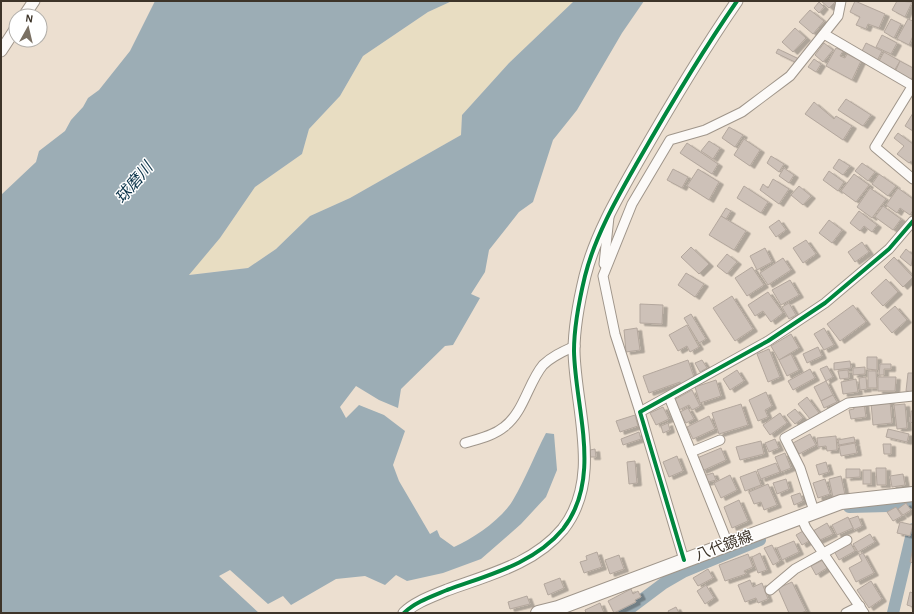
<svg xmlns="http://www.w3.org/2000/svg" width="914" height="614" font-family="'Alegreya Sans','Noto Sans JP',sans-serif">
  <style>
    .sand { fill: #e8ddc2 }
    .water { fill: #9cadb5 }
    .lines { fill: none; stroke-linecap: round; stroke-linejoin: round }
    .canal { stroke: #9cadb5; stroke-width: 12 }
    .building { fill: #cdc1b8; stroke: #b3a79d; filter: url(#shadow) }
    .minor-casing { stroke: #9f958a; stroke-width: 11 }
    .tertiary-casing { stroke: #9f958a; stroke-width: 13 }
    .primary-casing { stroke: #9f958a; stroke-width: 16 }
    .minor { stroke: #fcfaf8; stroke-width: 9 }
    .tertiary { stroke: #fcfaf8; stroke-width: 11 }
    .primary { stroke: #fcfaf8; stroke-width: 14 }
    .cycleway-casing { stroke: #fff; stroke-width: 6 }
    .cycleway { stroke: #00873e; stroke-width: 4 }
    .labels { text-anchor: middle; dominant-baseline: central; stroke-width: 3; stroke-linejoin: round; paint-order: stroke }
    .street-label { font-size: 15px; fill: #3d3429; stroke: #fff }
    .water-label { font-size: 16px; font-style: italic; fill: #0b3349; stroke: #fff }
  </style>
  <defs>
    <filter id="shadow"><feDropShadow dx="4.5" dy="2.5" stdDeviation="0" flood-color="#0004"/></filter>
  </defs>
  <rect width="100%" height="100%" fill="#ecdfd0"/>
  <polygon class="sand" points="452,1 574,1 509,63 462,115 461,135 350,198 310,216 276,249 248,268 188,275 220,238 255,187 302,154 309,129 340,96 363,56 428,12"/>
  <path class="water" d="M155 1H452L428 12 363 56 340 96 309 129 302 154 255 187 220 238 189 275 248 268 276 249 310 216 350 198 461 135 462 115 509 63 574 1H644L622 33 577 110 553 140 533 202 519 212 489 250 485 272 471 294 480 298 453 345 445 346 401 389 398 408 379 400 356 386 340 407 346 418 359 405 384 415 405 431 393 465 399 481 430 534 437 530 440 537 454 547C474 538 502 519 513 500 525 480 535 454 546 433L554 434 557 470 546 497 521 524 481 559 443 573 407 581 396 575 385 585 365 576 336 579 291 605 283 596 268 604 230 570 219 576 259 613H1V195L36 162 39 151 65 131 71 120 83 107 88 98 99 90 130 51Z"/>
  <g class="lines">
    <g class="canal">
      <polyline points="849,507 888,506 913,502"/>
      <polyline points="624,613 664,583 683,572 760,540"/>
      <polyline points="893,613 913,529"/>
    </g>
  </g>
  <g class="building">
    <polygon points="821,1 836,1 829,8"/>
    <polygon points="855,1 885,14 879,28 868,24 866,29 856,25 860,17 850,12"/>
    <polygon points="897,1 912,2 905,17 892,10"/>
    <polygon points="819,2 824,7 819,13 814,8"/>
    <polygon points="810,10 824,21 813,34 799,22"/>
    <polygon points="891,19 901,24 894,38 884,32"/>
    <polygon points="908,19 913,21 913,36 909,45 897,39"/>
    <polygon points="795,28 806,38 793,52 782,42"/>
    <polygon points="882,35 897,43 891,54 876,47"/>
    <polygon points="824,43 833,50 823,62 815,55"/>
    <polygon points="866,43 882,51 877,61 861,53"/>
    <polygon points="836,48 843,51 840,56 845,58 847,54 861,61 852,80 826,66"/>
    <polygon points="778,49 799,59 797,63 776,53"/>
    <polygon points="884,52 900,61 894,71 878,63"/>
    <polygon points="814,59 821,64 816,72 808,67"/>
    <polygon points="900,61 913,68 913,76 911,80 895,72"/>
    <polygon points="846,99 871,115 863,126 838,110"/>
    <polygon points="814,102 834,119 836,116 852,126 843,140 805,114"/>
    <polygon points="913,113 913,131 905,126"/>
    <polygon points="729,127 743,135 735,147 722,138"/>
    <polygon points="898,133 913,144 913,162 911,161 909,163 897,154 904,146 894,138"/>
    <polygon points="744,139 760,150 750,166 734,155"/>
    <polygon points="709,141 720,148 713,159 701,151"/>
    <polygon points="687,143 718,164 712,174 680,153"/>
    <polygon points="771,156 784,164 779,172 767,163"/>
    <polygon points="839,159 850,166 843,175 833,168"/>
    <polygon points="862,163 875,172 868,181 855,171"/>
    <polygon points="784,168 794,175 789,183 779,176"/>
    <polygon points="673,169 688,177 682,188 667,180"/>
    <polygon points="698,169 719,182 709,200 687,186"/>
    <polygon points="829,171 844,182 838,191 823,180"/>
    <polygon points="854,174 869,185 856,202 841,191"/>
    <polygon points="879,174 896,186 888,196 872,184"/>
    <polygon points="773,179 789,189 779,204 760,190 763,184 768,188"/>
    <polygon points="744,186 768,202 761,213 737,198"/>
    <polygon points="799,186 811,196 803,205 791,195"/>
    <polygon points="870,188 886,199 872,218 857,207"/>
    <polygon points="898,188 913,199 913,210 910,215 900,208 897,213 886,205"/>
    <polygon points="883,206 901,219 893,230 875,217"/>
    <polygon points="726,208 731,211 726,219 721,216"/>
    <polygon points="859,211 877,225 872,232 864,226 860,231 850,223"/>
    <polygon points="721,216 746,231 734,250 709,235"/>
    <polygon points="779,220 786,230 776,237 769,227"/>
    <polygon points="829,220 842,230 832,243 819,233"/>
    <polygon points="806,240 816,254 803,263 793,248"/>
    <polygon points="862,242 869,252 855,262 848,252"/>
    <polygon points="691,247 709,264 699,274 681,257"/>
    <polygon points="765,248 772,262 757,270 750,256"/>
    <polygon points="906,249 913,255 911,266 900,257"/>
    <polygon points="727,254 737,262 727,274 717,266"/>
    <polygon points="894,257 913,277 903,287 884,267"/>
    <polygon points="783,258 791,270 768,285 760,273"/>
    <polygon points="752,267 764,285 747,296 735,278"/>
    <polygon points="686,273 704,284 695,297 678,285"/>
    <polygon points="886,279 898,292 883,306 871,293"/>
    <polygon points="790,280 799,295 781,305 772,290"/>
    <polygon points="768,292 783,313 771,322 763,311 755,316 748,305"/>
    <polygon points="732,296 753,329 735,341 713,308"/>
    <polygon points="789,303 796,315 789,319 782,307"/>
    <polygon points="640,304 663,305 662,324 640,323"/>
    <polygon points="853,305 866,322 840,341 827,324"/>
    <polygon points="895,306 907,320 892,333 880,319"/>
    <polygon points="691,314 706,339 699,343 684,318"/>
    <polygon points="687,325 699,347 690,352 687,346 678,351 669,335"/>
    <polygon points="637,328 640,350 626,352 624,330"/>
    <polygon points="824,328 834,345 824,350 814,334"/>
    <polygon points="791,334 799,348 779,360 771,346"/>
    <polygon points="818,347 822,356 807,363 803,354"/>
    <polygon points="769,349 780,377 768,382 757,354"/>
    <polygon points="791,354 799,370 787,376 779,360"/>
    <polygon points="867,357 877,357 877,370 867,369"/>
    <polygon points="688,360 695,380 681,385 680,382 649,393 643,376"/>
    <polygon points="702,360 707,368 700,372 695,363"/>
    <polygon points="850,361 851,368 834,370 834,363"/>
    <polygon points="880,364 891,364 891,369 884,369 884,375 879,375"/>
    <polygon points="827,366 833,377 826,381 820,369"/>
    <polygon points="865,367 865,374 853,375 853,368"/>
    <polygon points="810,369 815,378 793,390 788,381"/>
    <polygon points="737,370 744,381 730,390 723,379"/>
    <polygon points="848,370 849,378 840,379 838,371"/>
    <polygon points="868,371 876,371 877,388 868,388"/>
    <polygon points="908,373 913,373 913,392 906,391"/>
    <polygon points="866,377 867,389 860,390 859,378"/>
    <polygon points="878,377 896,377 895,391 878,391"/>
    <polygon points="856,379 858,392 843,394 841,382"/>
    <polygon points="716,380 721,396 700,403 695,387"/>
    <polygon points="826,381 833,395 821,401 814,387"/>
    <polygon points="692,390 700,406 692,410 689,405 679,410 674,400"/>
    <polygon points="766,392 772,406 765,410 768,417 758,421 749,400"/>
    <polygon points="833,395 837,402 824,408 821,401"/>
    <polygon points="807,397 819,413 810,419 798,404"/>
    <polygon points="890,401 892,423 873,425 871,403"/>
    <polygon points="864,403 866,417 851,419 849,410 854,409 853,405"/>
    <polygon points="741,404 748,425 719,434 712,413"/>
    <polygon points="905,404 907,428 897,429 894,405"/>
    <polygon points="663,407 669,419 656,425 650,413"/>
    <polygon points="688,408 694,419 686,423 680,412"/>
    <polygon points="795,409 803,418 795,424 787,415"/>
    <polygon points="911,411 913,411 913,423 910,422"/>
    <polygon points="780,413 787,423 770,435 763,425"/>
    <polygon points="635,415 638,426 620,432 616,421"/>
    <polygon points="709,416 715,429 693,439 687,427"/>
    <polygon points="668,423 670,430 663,433 661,426"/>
    <polygon points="888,429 909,434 907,442 886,437"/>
    <polygon points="639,432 641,439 623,445 621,439"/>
    <polygon points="810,434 816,445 799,454 793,443"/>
    <polygon points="836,436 837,450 827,451 826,446 818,447 817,438"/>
    <polygon points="854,437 855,442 839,445 838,440"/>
    <polygon points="775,439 779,448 769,452 765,443"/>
    <polygon points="761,441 764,454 740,460 736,447"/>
    <polygon points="855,443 857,453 841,456 839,446"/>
    <polygon points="883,444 891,444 891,454 884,454"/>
    <polygon points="721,448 726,460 702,471 697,458"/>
    <polygon points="595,449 596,457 590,457 590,450"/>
    <polygon points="785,453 791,468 781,472 775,457"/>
    <polygon points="677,456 683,471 669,477 663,462"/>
    <polygon points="635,461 637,483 629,484 627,462"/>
    <polygon points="826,462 829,472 819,475 816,465"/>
    <polygon points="776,463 780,472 761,479 757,470"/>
    <polygon points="876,468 886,468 886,485 877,485"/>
    <polygon points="846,469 860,469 860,477 846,478"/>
    <rect x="863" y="470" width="8" height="14"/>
    <polygon points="756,471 761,485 745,491 740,477"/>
    <polygon points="713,473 716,480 705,483 703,476"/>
    <polygon points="903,474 905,485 892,487 890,476"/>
    <polygon points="730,475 737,490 721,498 714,483"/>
    <polygon points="841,476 845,495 833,497 829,479"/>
    <polygon points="786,479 789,489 777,494 773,483"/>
    <polygon points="825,479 830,494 818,498 813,483"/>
    <polygon points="768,484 777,505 764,510 761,502 754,504 749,492"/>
    <polygon points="800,493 803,501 794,505 791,496"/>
    <polygon points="739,500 748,521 732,528 724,507"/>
    <polygon points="906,503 911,510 903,515 898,509"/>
    <polygon points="896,507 902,516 893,521 887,512"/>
    <polygon points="858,516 862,526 854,530 849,519"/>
    <polygon points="848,517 853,528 837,535 832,525"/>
    <polygon points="900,522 913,525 910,536 897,533"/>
    <polygon points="827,523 833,534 818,541 813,531"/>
    <polygon points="803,531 809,541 802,545 796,535"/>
    <polygon points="870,534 875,542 858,552 853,544"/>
    <polygon points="794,541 799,552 782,560 777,548"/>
    <polygon points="850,542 855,551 839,560 834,551"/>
    <polygon points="772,545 780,561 773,565 764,548"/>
    <polygon points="913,548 913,563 910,562"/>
    <polygon points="597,552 602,567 584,573 580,562 587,560 586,556"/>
    <polygon points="760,553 767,570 758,573 752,557"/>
    <polygon points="863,553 874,573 856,582 849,568 862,561 859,555"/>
    <polygon points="748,554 753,567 744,571 746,574 725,581 719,565"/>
    <polygon points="619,555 624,569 610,574 605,560"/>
    <polygon points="823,560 827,568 816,575 811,566"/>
    <polygon points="708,569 713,578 698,586 693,578"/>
    <polygon points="560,578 564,588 548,595 544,584"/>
    <polygon points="750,580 753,587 762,583 768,599 758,603 756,598 745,602 738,585"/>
    <polygon points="871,581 882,599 869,608 857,590"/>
    <polygon points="792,582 806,611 801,613 789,613 778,588"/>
    <polygon points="706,585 714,598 705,604 697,591"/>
    <polygon points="631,589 633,594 638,591 641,597 635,600 636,602 614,613 608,601"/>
    <polygon points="910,592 913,593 913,607 907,605"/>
    <polygon points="527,596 530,604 510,609 508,602"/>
    <polygon points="600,603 604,613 586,613 585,610"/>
    <polygon points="676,607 679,613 669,613 668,611"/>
  </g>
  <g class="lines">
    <g class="minor-casing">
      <g id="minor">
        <polyline points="824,34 913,86"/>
        <polyline points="913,85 875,147 913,179"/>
        <polyline points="604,264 609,217"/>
        <polyline points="669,397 728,544"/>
        <polyline points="640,412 615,334 603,276 632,204 670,140 705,130 742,112 790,76 838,16 841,1"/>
        <path d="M465 443C478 439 493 436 504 427 524 412 528 383 543 365 552 356 564 351 575 346"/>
        <polyline points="691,452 720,440"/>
        <polyline points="814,511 800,468 785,438 848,403 913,396"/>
        <polyline points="801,517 806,528 864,613"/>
        <polyline points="684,560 640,412 768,341 825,303 889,249 913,221"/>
        <polyline points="770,590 795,569 847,540"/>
        <polyline points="846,613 860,606"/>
      </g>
    </g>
    <g class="tertiary-casing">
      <g id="tertiary">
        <polyline points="24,16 34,1"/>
        <polyline points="1,51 16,28"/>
        <path d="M404 613C415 602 433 596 447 590 488 575 534 564 563 529 603 478 575 408 574 351 574 326 579 301 585 276 595 236 617 198 637 163 669 107 701 53 737 1"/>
      </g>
    </g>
    <g class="primary-casing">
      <polyline id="primary" points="538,613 558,608 841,502 913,494"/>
    </g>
    <use href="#minor" class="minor"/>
    <use href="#tertiary" class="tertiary"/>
    <use href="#primary" class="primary"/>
    <g class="cycleway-casing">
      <g id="cycleway">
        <polyline points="684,560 640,412 768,341 825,303 889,249 913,221"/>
        <path d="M404 613C415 602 433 596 447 590 488 575 534 564 563 529 603 478 575 408 574 351 574 326 579 301 585 276 595 236 617 198 637 163 669 107 701 53 737 1"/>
      </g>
    </g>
    <use href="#cycleway" class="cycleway"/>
  </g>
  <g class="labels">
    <g class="street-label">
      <text transform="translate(724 546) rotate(-20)">八代鏡線</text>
    </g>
    <g class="water-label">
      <text transform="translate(134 183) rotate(-50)">球磨川</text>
    </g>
  </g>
  <rect width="914" height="614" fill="none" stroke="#3d3429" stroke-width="4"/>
  <g transform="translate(28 28) rotate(8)"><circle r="19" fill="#ffffff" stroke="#b1aea9"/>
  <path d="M0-3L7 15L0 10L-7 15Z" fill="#7a7063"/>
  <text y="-6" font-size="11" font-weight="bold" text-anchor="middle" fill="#3d3429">N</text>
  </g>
</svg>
